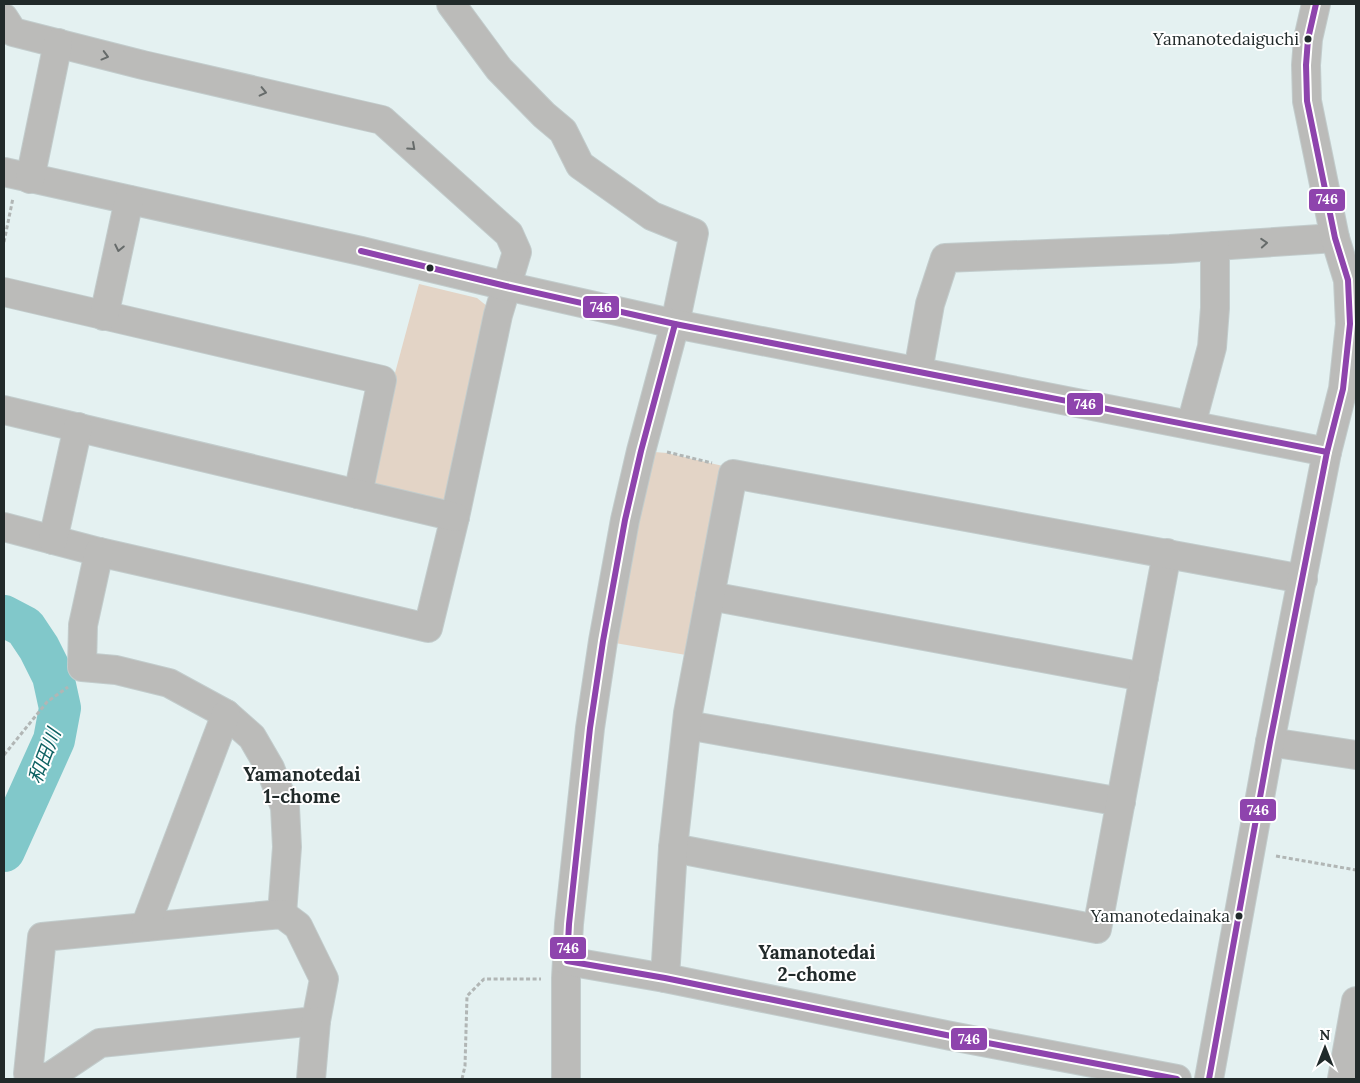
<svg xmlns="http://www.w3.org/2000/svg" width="1360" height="1083" font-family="Lora,'Noto Sans JP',serif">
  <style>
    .green { fill: #e3d4c6 }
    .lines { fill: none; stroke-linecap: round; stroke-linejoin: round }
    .river { stroke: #81c8ca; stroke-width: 42 }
    .minor-casing { stroke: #c2cccc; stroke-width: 30 }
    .path { stroke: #b1b6b5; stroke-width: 3; stroke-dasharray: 4 2.5; stroke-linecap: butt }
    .minor { stroke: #bbbbb9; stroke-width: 28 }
    .bus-1-casing { stroke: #fff; stroke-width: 10 }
    .bus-1 { stroke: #8e44ad; stroke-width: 6 }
    .oneway { stroke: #666b6a }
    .bus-dot { fill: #212a2a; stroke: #fff; stroke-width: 2 }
    .labels { text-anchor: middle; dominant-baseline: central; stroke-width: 4; stroke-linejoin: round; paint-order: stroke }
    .bus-label { font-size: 17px; fill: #212a2a; stroke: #fff; text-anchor: end }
    .water-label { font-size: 19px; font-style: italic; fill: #0d6162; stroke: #fff }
    .neighbourhood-label { font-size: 19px; font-weight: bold; fill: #212a2a; stroke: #fff }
    .line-badge { stroke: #fff; stroke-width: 2 }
    .badge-label { font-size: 14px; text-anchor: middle; font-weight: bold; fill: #fff }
  </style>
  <rect width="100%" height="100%" fill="#e4f1f1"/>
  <g class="green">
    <polygon points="419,284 477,298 498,315 455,517 358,494 382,380 395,373"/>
    <polygon points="641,451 667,453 723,466 698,657 603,641"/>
  </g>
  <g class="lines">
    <polyline class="river" points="4,616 25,627 39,648 53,676 60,708 54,740 4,851"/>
    <g class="minor-casing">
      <g id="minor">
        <polyline points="451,4 499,69 544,115 563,131 580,165 652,216 694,233 675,324 641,451 625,520 603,641 590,728 569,924 566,978 566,1079"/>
        <polyline points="4,18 13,32 143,65 382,120 509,234 517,252 498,315 455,517 428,628 306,599 99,552 4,527"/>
        <polyline points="4,172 361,251 506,286 675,324 1327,452"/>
        <polyline points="30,179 58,43"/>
        <polyline points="4,292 382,380 358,494"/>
        <polyline points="104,316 129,200"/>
        <polyline points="918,371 930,304 945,258 1170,249 1335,238"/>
        <polyline points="4,410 455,517"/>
        <polyline points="1191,425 1212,347 1215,308 1215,246"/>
        <polyline points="53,540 78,427"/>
        <polyline points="99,552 83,625 82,667 116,670 169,683 226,714 252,737 270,768 285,807 287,847 282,914"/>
        <polyline points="710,596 1144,677"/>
        <polyline points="687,725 1121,802"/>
        <polyline points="1270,742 1356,755"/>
        <polyline points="673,848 1097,929 1167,553"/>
        <polygon points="282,914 298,926 324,979 316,1021 100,1043 48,1078 28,1074 42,937"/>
        <polyline points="145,927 226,714"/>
        <polyline points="567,961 665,978 951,1036 1177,1079"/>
        <polyline points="665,978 673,848 688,713 733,474 1303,579"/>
        <polyline points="311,1079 316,1021"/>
        <polyline points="1209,1079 1270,742 1327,452 1343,389 1350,324 1348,280 1335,238 1307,101 1306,65 1308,39 1316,4"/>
        <polyline points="1342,1079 1356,1001"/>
      </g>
    </g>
    <g class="path">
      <polyline points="4,242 13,198"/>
      <polyline points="667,452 712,463"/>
      <polyline points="4,755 47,702 68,687"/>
      <polyline points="1276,856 1356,870"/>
      <polyline points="462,1079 465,1066 467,996 484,979 541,979"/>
    </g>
    <use href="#minor" class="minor"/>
    <g class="bus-1-casing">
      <g id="bus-1">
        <polyline points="361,251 506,286 675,324 1327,452"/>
        <polyline points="675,324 641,451 625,520 603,641 590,728 569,924 567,961 665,978 951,1036 1177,1079"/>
        <polyline points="1209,1079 1270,742 1327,452 1343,389 1350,324 1348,280 1335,238 1307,101 1306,65 1308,39 1316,4"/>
      </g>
    </g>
    <use href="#bus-1" class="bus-1"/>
  </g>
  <defs><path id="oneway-chevron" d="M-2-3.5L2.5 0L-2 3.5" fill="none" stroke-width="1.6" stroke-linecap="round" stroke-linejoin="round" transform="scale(1.25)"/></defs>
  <g class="oneway">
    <use href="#oneway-chevron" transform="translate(105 56) rotate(15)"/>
    <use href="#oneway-chevron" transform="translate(263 92) rotate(13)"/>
    <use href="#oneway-chevron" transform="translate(412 147) rotate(42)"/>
    <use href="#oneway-chevron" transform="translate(1264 243) rotate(-4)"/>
    <use href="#oneway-chevron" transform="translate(119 248) rotate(102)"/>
  </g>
  <g class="bus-dot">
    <circle cx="1308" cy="39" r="4.5"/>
    <circle cx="430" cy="268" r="4.5"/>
    <circle cx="1239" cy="916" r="4.5"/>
  </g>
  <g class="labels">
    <g class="bus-label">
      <text x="1299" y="39">Yamanotedaiguchi</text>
      <text x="1230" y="916">Yamanotedainaka</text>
    </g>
    <g class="water-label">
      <text transform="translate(44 756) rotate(-69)">和田川</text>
    </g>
    <g class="neighbourhood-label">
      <text x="302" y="774">Yamanotedai<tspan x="302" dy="22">1-chome</tspan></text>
      <text x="817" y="952">Yamanotedai<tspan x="817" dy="22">2-chome</tspan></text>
    </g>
  </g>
  <g class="line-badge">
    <rect x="1308" y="188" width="38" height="24" rx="5" fill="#8e44ad"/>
    <rect x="582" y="295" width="38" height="24" rx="5" fill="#8e44ad"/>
    <rect x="1066" y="392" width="38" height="24" rx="5" fill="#8e44ad"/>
    <rect x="1239" y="798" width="38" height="24" rx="5" fill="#8e44ad"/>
    <rect x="549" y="936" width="38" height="24" rx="5" fill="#8e44ad"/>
    <rect x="950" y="1027" width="38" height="24" rx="5" fill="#8e44ad"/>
  </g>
  <g class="badge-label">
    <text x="1327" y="204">746</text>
    <text x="601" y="312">746</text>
    <text x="1085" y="409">746</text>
    <text x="1258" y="815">746</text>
    <text x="568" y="953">746</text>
    <text x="969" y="1044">746</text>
  </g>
  <rect width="1360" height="1083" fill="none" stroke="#212a2a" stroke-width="10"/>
  <g transform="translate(1325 1048)" stroke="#ffffff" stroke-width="4" paint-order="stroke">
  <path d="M0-4L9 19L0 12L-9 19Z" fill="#212a2a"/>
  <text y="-8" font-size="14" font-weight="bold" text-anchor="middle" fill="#212a2a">N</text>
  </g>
</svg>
